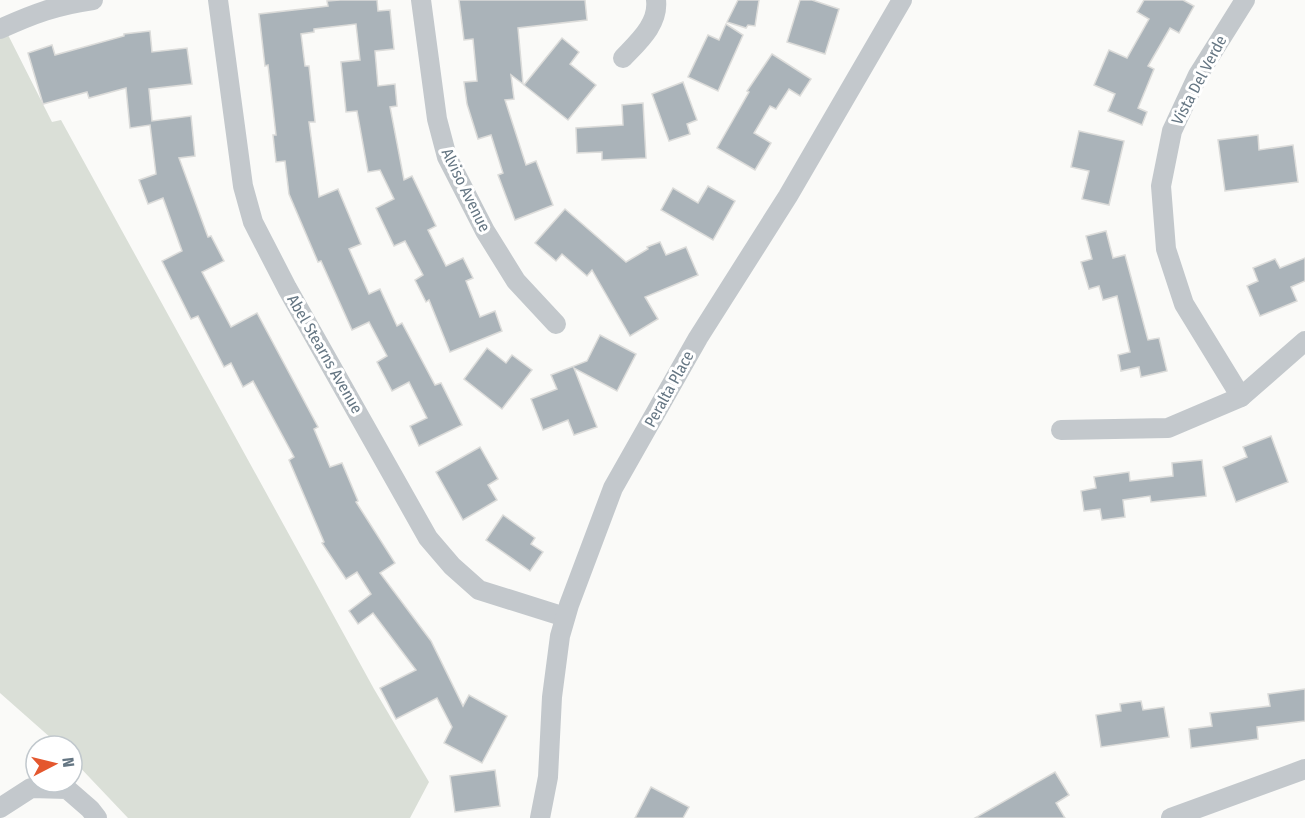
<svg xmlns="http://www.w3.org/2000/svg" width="1305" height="818" font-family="'Fira Sans Condensed',sans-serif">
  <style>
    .green { fill: #dadfd7 }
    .building { fill: #aab3b9; stroke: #dcdcda; stroke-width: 1.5 }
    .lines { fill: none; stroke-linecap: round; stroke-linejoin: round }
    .minor { stroke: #c3c8cc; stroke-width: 20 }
    .labels { text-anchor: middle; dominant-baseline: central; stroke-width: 6; stroke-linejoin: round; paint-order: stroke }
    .street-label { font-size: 16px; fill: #657683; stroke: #fff }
  </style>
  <rect width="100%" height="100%" fill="#fafaf8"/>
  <polygon class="green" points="0,19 52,122 61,120 374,689 429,782 410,818 128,818 72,759 72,746 60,746 0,693"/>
  <g class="building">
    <polygon points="340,0 377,0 378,11 390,10 394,49 375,51 378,86 395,84 397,106 390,107 404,180 412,176 436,226 428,230 446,266 463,258 473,278 466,281 480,317 495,311 502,331 450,352 429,300 426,302 415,280 423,275 405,241 394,246 376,208 394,199 380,170 368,172 357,111 346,112 341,62 360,60 356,24 314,29 314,32 301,34 305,66 309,66 315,122 309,122 319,197 338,189 361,244 349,249 369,294 380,289 397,326 402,323 435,385 441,383 462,425 419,446 410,426 427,418 409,382 392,391 377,362 387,356 369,322 352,330 321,261 318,262 289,194 285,161 276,162 273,135 276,135 268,65 265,66 259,14 328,6 327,1"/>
    <polygon points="459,0 585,0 587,20 518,28 523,84 511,75 514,99 505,100 526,165 536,161 553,205 515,220 498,175 503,173 491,135 478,139 467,104 464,82 477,81 473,39 464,40"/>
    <polygon points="738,0 759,0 755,26 748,25 746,28 727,22"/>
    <polygon points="800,0 812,0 839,9 825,54 787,42"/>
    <polygon points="1144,0 1183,0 1194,6 1179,33 1170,28 1148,66 1154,69 1138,108 1147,112 1142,125 1108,111 1115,94 1094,85 1109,50 1127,58 1149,19 1137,12"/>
    <polygon points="726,24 743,35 718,91 688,77 708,35 719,40"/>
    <polygon points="150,31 152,52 187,48 192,84 149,89 152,121 191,116 195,156 179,158 208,237 211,236 224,261 202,272 231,327 257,313 318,427 314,429 330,467 342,463 358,501 356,502 395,563 380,573 431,641 463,706 469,695 507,716 482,763 444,743 452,727 437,698 396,719 380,688 416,670 373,613 358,624 349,611 371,594 357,572 346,579 322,543 324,542 289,460 294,457 253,381 243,387 231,363 224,367 198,316 191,319 162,261 182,251 163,198 148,204 139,180 156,174 150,125 130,128 126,88 89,98 87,92 43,104 28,53 52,45 55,55 124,36 124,34"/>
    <polygon points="562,38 579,52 570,64 596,85 568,120 524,85"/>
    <polygon points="772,54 811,79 800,96 789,89 776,109 770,106 754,133 771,143 755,170 717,148 749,92 747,91"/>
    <polygon points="683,82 697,120 687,124 690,134 669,141 652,94"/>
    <polygon points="643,103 646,158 602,160 602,152 577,153 576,128 623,125 622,105"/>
    <polygon points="1079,131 1124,141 1109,205 1082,199 1089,171 1071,167"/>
    <polygon points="1258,135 1259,150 1293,145 1298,182 1225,191 1218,140"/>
    <polygon points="708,186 735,201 713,240 661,210 673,188 698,203"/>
    <polygon points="565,209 626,262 648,249 647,247 660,242 666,255 686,247 698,275 645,297 658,319 630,336 592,270 587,276 562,254 556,261 535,243"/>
    <polygon points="1106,231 1113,258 1125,255 1148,340 1159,338 1167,371 1141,377 1139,367 1121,371 1118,355 1130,352 1117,296 1103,300 1099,286 1089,289 1081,262 1092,259 1086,236"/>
    <polygon points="1305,258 1305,281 1291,287 1297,301 1260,316 1247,286 1258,281 1253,268 1275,259 1280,268"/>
    <polygon points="600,335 636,354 617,391 574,368 597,427 574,435 568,420 543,430 531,399 557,389 551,375 587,361"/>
    <polygon points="487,348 506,363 512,355 532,370 502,409 464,379"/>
    <polygon points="1271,436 1288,482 1236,502 1223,467 1247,457 1243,447"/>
    <polygon points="480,447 498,479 488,485 497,500 463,520 436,472"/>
    <polygon points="1202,460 1206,496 1151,502 1150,496 1123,500 1125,517 1102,520 1100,509 1084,511 1081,491 1096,488 1094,477 1129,472 1130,481 1173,476 1172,463"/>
    <polygon points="503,515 535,538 531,544 543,552 530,571 486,540"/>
    <polygon points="1305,689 1305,721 1257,727 1258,739 1191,748 1189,729 1212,726 1210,713 1270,706 1268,694"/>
    <polygon points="1141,701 1143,710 1164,707 1169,737 1101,747 1096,715 1121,711 1120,704"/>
    <polygon points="495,770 500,806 455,812 450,776"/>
    <polygon points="1055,772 1069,795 1056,803 1065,818 975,818"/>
    <polygon points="651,787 689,807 683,818 635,818"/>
  </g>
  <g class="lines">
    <g class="minor">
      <polyline points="218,0 243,186 253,222 287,288 428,538 452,566 479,590 565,617"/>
      <polyline points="421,0 437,119 447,157 485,231 516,281 556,324"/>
      <path d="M0 29C33 14 57 5 93 0"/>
      <path d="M623 58C638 42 659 24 656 0"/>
      <polyline points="1241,397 1184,304 1166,249 1161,186 1172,131 1198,75 1245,0"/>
      <polyline points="1061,430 1168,428 1241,397 1305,341"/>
      <polyline points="0,808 31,788 67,789 90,809 97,818"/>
      <polyline points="540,818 548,777 552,697 560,636 569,605 613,488 698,338 788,196 902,0"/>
      <polyline points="1171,818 1305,769"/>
    </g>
  </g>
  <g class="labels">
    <g class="street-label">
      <text transform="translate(1199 80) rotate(-62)">Vista Del Verde</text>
      <text transform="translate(466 190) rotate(64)">Alviso Avenue</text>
      <text transform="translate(325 354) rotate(60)">Abel Stearns Avenue</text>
      <text transform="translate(669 389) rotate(-61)">Peralta Place</text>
    </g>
  </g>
  <g transform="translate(54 764) rotate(83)"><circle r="28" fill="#ffffff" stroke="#c1c8cd" stroke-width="1.5"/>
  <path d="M0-4.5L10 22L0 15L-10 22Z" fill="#e4572e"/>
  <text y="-9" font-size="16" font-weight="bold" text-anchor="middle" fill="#657683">N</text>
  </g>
</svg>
